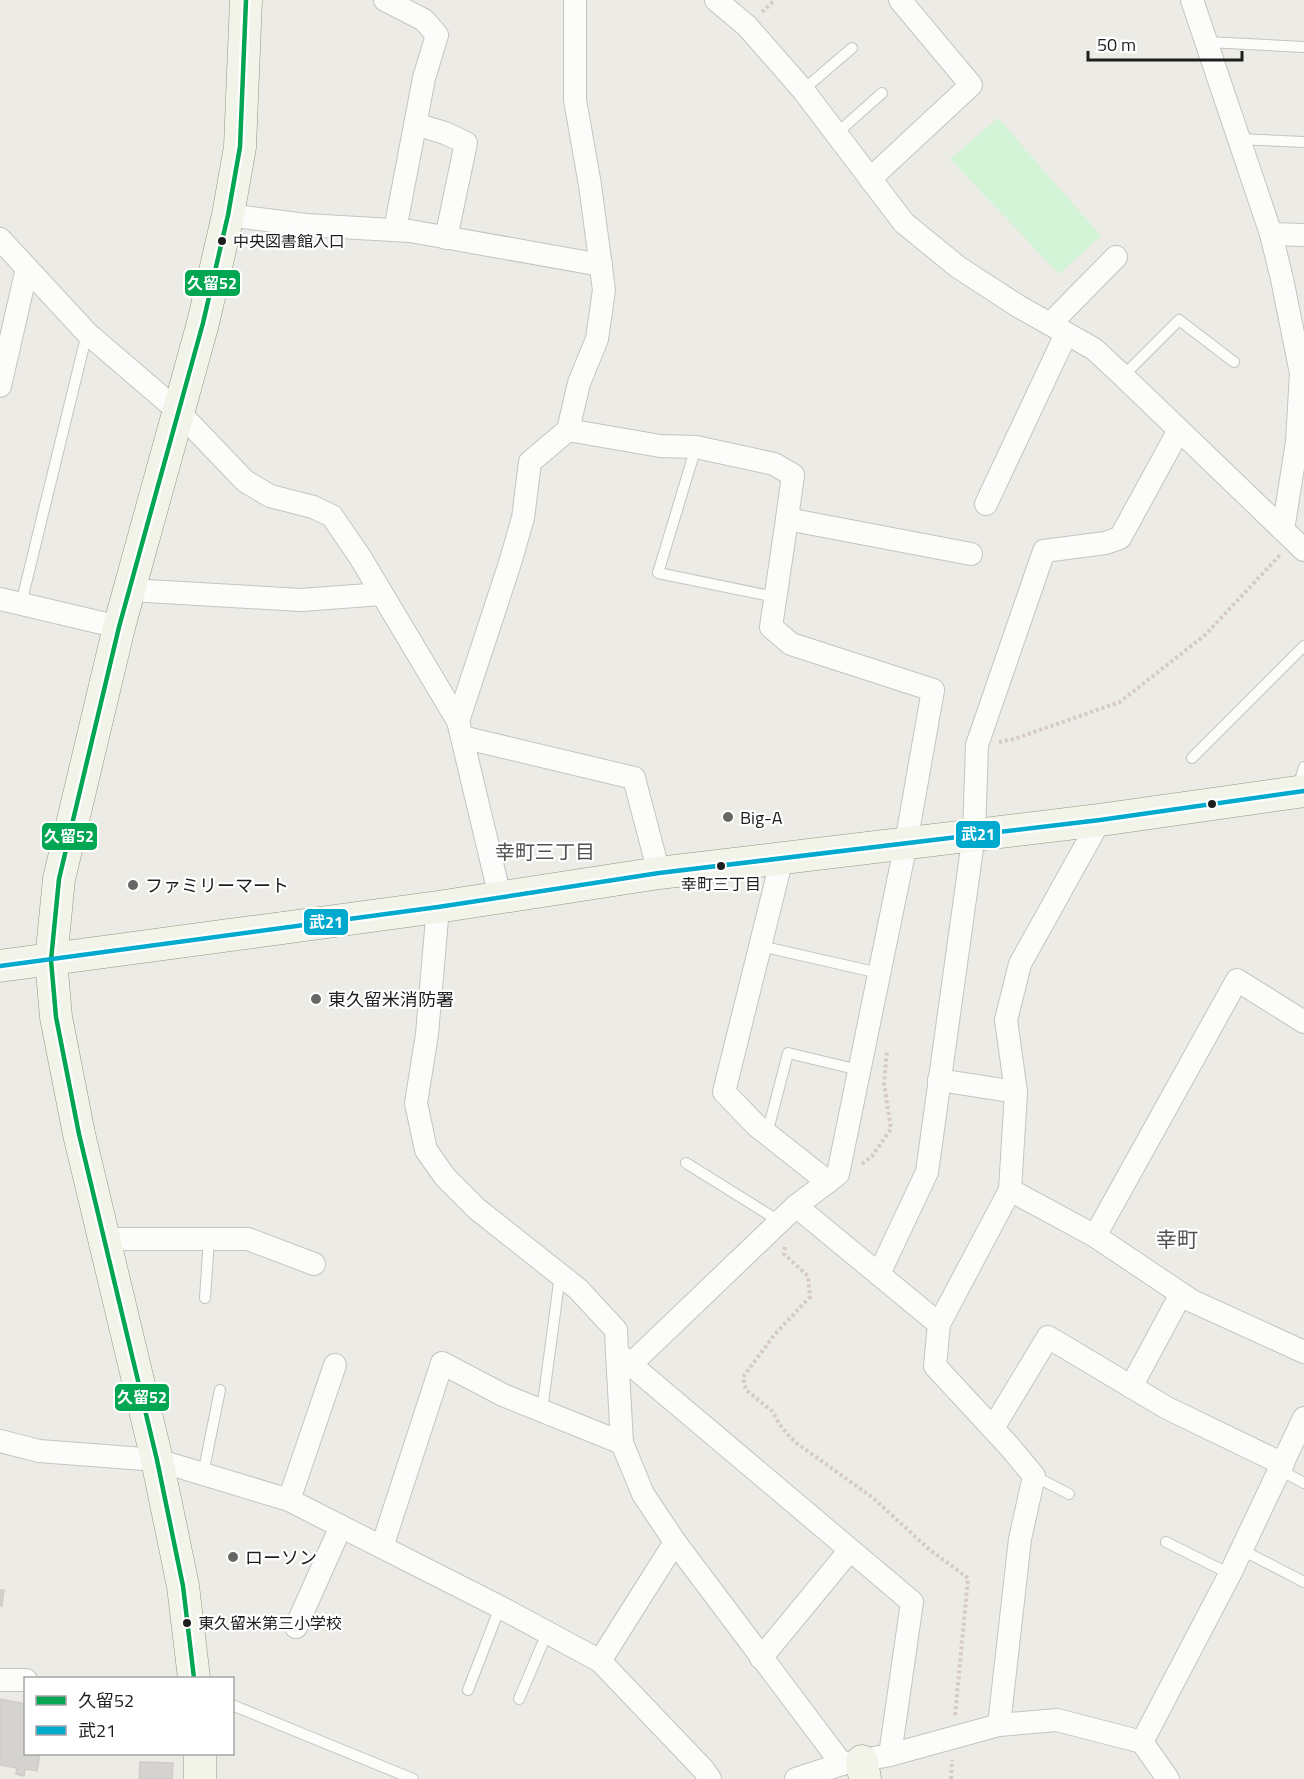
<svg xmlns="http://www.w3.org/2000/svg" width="1304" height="1779" font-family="'Titillium Web','Noto Sans JP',sans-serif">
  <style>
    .park { fill: #d3f4d7 }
    .building { fill: #d4d3cf; stroke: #d0cdc7; stroke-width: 1.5 }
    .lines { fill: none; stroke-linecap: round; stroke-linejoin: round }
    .lane-casing { stroke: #c5c4c2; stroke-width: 12 }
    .street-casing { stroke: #c5c4c2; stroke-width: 24 }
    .secondary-casing { stroke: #92977e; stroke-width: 33 }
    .path { stroke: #d7cac5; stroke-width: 4; stroke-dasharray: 3 3; stroke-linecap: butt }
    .lane { stroke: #fcfcfb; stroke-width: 10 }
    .street { stroke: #fcfcfb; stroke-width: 22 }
    .secondary { stroke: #f2f4e9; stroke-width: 32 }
    .bus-1-casing { stroke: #fff; stroke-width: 9 }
    .bus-2-casing { stroke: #fff; stroke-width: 9 }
    .bus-1 { stroke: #00a651; stroke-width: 4.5 }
    .bus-2 { stroke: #00a9ce; stroke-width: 4.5 }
    .bus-dot { fill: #1e1e1e; stroke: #fff; stroke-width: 2 }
    .poi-dot { fill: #666664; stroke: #fff; stroke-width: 2 }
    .labels { text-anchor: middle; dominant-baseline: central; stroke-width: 4.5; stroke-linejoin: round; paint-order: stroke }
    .bus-label { font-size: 16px; fill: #1e1e1e; stroke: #fff; text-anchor: start }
    .poi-label { font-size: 18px; fill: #1e1e1e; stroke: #fff; text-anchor: start }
    .neighbourhood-label { font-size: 20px; fill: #515151; stroke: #fff }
    .quarter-label { font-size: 21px; fill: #515151; stroke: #fff }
    .line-badge { stroke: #fff; stroke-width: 2 }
    .badge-label { font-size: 16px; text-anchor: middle; font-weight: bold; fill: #fff }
  </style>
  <rect width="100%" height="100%" fill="#ecebe6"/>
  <polygon class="park" points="998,118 1101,236 1059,274 950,159"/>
  <g class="building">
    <polygon points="0,1590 4,1590 2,1606 0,1606"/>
    <polygon points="0,1699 26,1704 26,1754 40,1754 37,1771 25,1769 24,1776 16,1774 17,1768 0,1765"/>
    <polygon points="140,1762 173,1763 172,1779 139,1779"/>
  </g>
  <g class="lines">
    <g class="lane-casing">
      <g id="lane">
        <polyline points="1207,42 1304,47"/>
        <polyline points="803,90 852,48"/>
        <polyline points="836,134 882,93"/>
        <polyline points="1239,139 1304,142"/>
        <polyline points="1123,376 1179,320 1234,362"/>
        <polyline points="696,447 658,573 775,597"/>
        <polyline points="21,604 87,333"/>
        <polyline points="1192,758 1304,646"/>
        <polyline points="1298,787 1304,767"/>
        <polyline points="760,946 879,973"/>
        <polyline points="767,1134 788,1053 859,1070"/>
        <polyline points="686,1163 779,1221"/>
        <polyline points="205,1298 209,1239"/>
        <polyline points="542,1410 560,1275"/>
        <polyline points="1280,1470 1304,1483"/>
        <polyline points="203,1474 220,1390"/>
        <polyline points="1034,1476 1069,1494"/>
        <polyline points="1166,1542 1230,1574"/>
        <polyline points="1242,1550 1304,1582"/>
        <polyline points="468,1690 500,1607"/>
        <polyline points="519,1699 547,1633"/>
        <polyline points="232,1705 413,1779"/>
      </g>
    </g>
    <g class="street-casing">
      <g id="street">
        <polyline points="385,0 424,20 437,35 424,78 395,230"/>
        <polyline points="716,0 747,26 803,90 904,223 958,267 1018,306 1094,349 1123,376 1304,550"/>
        <polyline points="1192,0 1271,234 1282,279 1301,373 1297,442 1283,530"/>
        <polyline points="415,124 445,133 466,143 446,238"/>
        <polyline points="870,179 971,85 900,0"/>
        <polyline points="228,215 306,225 410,231 601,265"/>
        <polyline points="1271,234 1304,235"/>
        <polyline points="0,239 87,333 178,411 245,481 270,496 313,507 332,516 360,557 458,721 500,897"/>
        <polyline points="1050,324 1116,257"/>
        <polyline points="0,386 27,268"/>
        <polyline points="568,430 660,446 696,447 774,464 793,475 787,519"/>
        <polyline points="986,504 1066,334"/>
        <polyline points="130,590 301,600 382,594"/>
        <polyline points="0,599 119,627"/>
        <polyline points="458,721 510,563 523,518 530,462 568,430 579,383 597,339 604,290 590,185 575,100 575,0"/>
        <polyline points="462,737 634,778 659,873"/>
        <polyline points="782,858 724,1092 757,1126 828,1182"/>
        <polyline points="438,907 427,1034 416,1103 426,1150 445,1177 477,1209 578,1289 616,1330 617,1353 912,1602 890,1755"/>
        <polyline points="939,1080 1016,1092"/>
        <polyline points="1010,1190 1095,1236 1192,1301 1304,1352"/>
        <polyline points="796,1206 838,1174 906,843 933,690 791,644 771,627 787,519 971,554"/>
        <polyline points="1095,1236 1237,980 1304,1022"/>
        <polyline points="104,1239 248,1239 314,1264"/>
        <polyline points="879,1274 927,1172 974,834 977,745 1044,551 1105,543 1120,538 1179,430"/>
        <polyline points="617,1353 622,1443 643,1494 675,1542"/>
        <polyline points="631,1364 796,1206 939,1324"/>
        <polyline points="1131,1387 1181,1294"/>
        <polyline points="993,1428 1048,1337 1167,1408 1283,1464"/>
        <polyline points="0,1441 39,1451 157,1460 289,1500 500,1607 600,1661 703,1769 710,1779"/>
        <polyline points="289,1500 335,1365"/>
        <polyline points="382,1547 442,1363 503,1395 622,1443"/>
        <polyline points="296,1627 341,1526"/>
        <polyline points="761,1658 850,1550"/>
        <polyline points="600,1661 675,1542 842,1764"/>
        <polyline points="0,1680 26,1680"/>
        <polyline points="999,1725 1020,1539 1034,1476 1009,1446 935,1366 939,1324 1010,1190 1016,1092 1006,1020 1020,964 1100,820"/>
        <polyline points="1142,1742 1230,1574 1304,1418"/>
        <polyline points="796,1779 842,1764 890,1755 999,1725 1057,1720 1142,1742 1168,1779"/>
      </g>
    </g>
    <g class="secondary-casing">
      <g id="secondary">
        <polyline points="0,966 438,907 659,873 1100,820 1304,791"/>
        <polyline points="194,1678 183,1586 157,1460 79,1134 56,1017 51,960 59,879 119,627 203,323 228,215 240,147 246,0"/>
        <polyline points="200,1754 200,1779"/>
        <polyline points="862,1761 865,1779"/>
      </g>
    </g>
    <g class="path">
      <polyline points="762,12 775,0"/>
      <polyline points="999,742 1014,739 1120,702 1205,635 1281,554"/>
      <polyline points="862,1164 872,1156 891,1129 884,1083 887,1051"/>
      <polyline points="785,1247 784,1254 808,1276 810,1297 775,1334 743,1377 746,1390 772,1411 782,1428 795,1442 872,1497 930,1550 968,1578 955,1716"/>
      <polyline points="951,1779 952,1760"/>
    </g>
    <use href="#lane" class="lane"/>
    <use href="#street" class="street"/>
    <use href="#secondary" class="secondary"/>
    <g class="bus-1-casing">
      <polyline id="bus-1" points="194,1678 183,1586 157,1460 79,1134 56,1017 51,960 59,879 119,627 203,323 228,215 240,147 246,0"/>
    </g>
    <g class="bus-2-casing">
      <polyline id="bus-2" points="0,966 438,907 659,873 1100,820 1304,791"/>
    </g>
    <use href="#bus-1" class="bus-1"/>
    <use href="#bus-2" class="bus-2"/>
  </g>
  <g class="bus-dot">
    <circle cx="222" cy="241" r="5"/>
    <circle cx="1212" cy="804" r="5"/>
    <circle cx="721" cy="866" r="5"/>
    <circle cx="187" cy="1623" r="5"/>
  </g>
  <g class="poi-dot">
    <circle cx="728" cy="817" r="6"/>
    <circle cx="133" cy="885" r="6"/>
    <circle cx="316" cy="999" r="6"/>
    <circle cx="233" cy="1557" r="6"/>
  </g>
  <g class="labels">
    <g class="bus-label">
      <text x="233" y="241">中央図書館入口</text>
      <text x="721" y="884" text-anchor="middle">幸町三丁目</text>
      <text x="198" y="1623">東久留米第三小学校</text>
    </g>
    <g class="poi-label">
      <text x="740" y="817">Big-A</text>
      <text x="145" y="885">ファミリーマート</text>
      <text x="328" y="999">東久留米消防署</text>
      <text x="245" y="1557">ローソン</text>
    </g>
    <g class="neighbourhood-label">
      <text x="545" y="851">幸町三丁目</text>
    </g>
    <g class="quarter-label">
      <text x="1177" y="1239">幸町</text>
    </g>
  </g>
  <g class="line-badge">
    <rect x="184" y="269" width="57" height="28" rx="6" fill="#00a651"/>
    <rect x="955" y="820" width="46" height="29" rx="6" fill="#00a9ce"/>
    <rect x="41" y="822" width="57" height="29" rx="6" fill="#00a651"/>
    <rect x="303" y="908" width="46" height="28" rx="6" fill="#00a9ce"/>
    <rect x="114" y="1383" width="56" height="29" rx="6" fill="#00a651"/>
  </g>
  <g class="badge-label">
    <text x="212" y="289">久留52</text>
    <text x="978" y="840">武21</text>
    <text x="69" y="842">久留52</text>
    <text x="326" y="928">武21</text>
    <text x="142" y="1403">久留52</text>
  </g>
  <rect x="24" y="1677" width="210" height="78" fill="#ffffff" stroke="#a5a5a5" stroke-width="1.5"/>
  <rect x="36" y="1696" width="30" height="9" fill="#00a651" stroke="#a5a5a5" stroke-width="1.5"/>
  <text x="78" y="1707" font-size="18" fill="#1e1e1e">久留52</text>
  <rect x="36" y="1726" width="30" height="9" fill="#00a9ce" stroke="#a5a5a5" stroke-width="1.5"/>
  <text x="78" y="1737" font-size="18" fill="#1e1e1e">武21</text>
  <path d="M1088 51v9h154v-9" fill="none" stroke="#1e1e1e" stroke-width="3"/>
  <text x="1097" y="51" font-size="18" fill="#1e1e1e" stroke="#ffffff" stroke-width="4.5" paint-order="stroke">50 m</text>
</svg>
